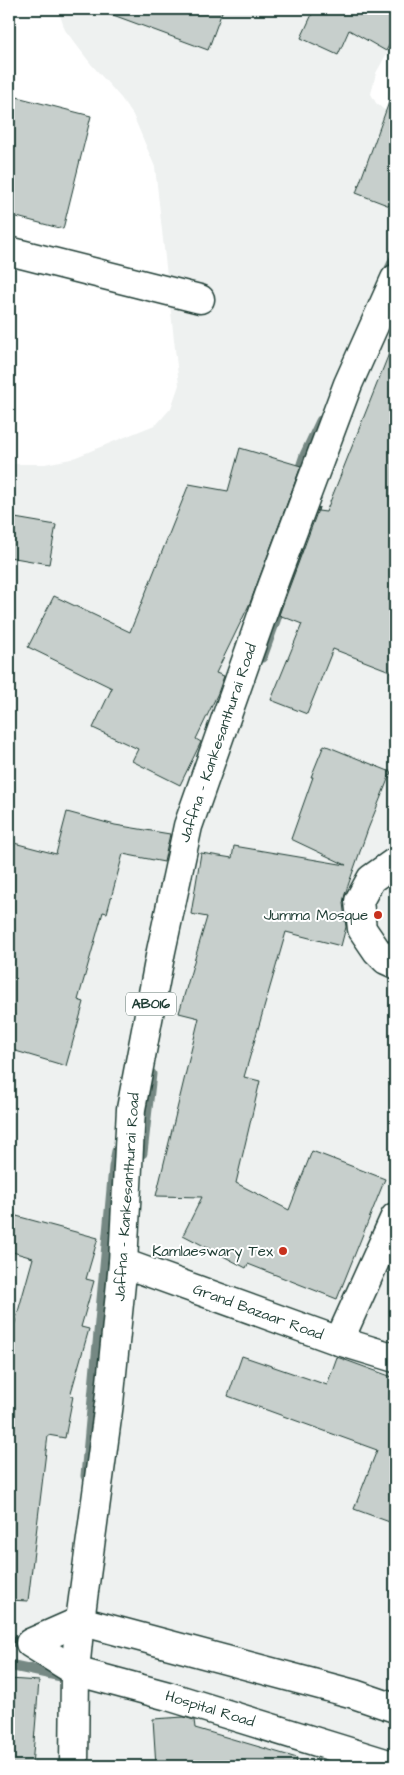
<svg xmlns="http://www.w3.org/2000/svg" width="404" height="1775" font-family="'Architects Daughter',sans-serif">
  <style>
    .built { fill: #eef1f0 }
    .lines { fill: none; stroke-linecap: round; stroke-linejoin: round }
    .stream { stroke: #758883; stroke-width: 11 }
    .building { fill: #c7cfcc; stroke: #1f3d34 }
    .street-casing { stroke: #1f3d34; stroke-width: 31 }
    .secondary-casing { stroke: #1f3d34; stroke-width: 31 }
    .primary-casing { stroke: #1f3d34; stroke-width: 31 }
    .street { stroke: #fff; stroke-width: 28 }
    .secondary { stroke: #fff; stroke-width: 28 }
    .primary { stroke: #fff; stroke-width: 28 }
    .poi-dot { fill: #c8321e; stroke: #fff; stroke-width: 2 }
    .labels { text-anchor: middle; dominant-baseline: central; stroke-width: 4; stroke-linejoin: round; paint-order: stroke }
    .shield { fill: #fff; stroke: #627771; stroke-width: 1 }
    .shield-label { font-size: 14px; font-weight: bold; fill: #1f3d34 }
    .street-label { font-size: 15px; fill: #1f3d34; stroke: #fff }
    .poi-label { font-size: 15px; fill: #1f3d34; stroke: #fff; text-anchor: end }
  </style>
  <rect width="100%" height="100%" fill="#fff"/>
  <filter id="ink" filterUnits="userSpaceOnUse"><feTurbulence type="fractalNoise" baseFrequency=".02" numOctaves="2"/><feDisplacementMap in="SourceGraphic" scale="10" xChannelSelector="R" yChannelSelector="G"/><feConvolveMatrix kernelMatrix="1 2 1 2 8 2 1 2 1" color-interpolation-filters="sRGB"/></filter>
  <g filter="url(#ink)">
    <polygon class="built" points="58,9 395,9 395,39 376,73 371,94 376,103 383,109 395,115 395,1766 9,1766 9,464 45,464 71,459 157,424 171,408 179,385 155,167 133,115 121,98 91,64 65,30"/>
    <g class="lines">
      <g class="stream">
        <polyline points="385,279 395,258"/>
        <polyline points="289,504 305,455 321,421"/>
        <polyline points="262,657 299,554"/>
        <polyline points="142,1153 151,1074"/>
        <polyline points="86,1476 114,1167 117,1151"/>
        <polyline points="9,1640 31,1646"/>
        <polyline points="9,1665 66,1677 66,1682"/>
      </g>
    </g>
    <g class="building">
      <polygon points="106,9 223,9 208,50 105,12"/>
      <polygon points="311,9 395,9 395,34 386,51 349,30 338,55 301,38 314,10"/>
      <polygon points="392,94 395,95 395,208 356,193"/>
      <polygon points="9,95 91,116 63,229 9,215"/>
      <polygon points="394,341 395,341 395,673 333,649 307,714 271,700 302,624 279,615 319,507 318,511 326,512"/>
      <polygon points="240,448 301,466 250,603 216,673 224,676 218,693 196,739 201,742 180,785 132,761 138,749 93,728 112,688 28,647 54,596 130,632 189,484 228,491"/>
      <polygon points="9,517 56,525 49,564 9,557"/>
      <polygon points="324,745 391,772 368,829 345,894 343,903 346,927 341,946 286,932 244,1077 260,1081 236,1183 289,1210 312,1151 385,1179 337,1299 248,1264 246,1268 183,1235 202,1197 156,1196 199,1018 179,1013 207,917 191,914 201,853 232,858 234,846 346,865 291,839 313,777 311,777"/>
      <polygon points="67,812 115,825 170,834 164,862 123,854 107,913 103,912 78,1000 84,1002 66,1066 9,1049 9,861 14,843 56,854"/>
      <polygon points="9,1214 98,1238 86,1279 94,1281 81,1327 89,1329 70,1396 73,1396 65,1438 48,1435 28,1601 9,1600 9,1344 33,1258 9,1251"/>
      <polygon points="242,1356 327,1385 337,1357 395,1378 395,1524 354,1509 377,1450 228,1396"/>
      <polygon points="9,1679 39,1681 32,1766 9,1766"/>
      <polygon points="184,1717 194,1720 195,1728 297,1758 296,1766 156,1766 153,1719"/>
    </g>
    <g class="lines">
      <g class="street-casing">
        <g id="street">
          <polyline points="9,251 200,299"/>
          <polyline points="395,862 371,879 359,901 362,929 377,951 386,960 395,964"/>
          <polyline points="123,1263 339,1341 395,1358"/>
          <polyline points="339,1341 395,1217"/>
        </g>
      </g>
      <g class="secondary-casing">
        <polyline id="secondary" points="395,1766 168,1696 75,1671 30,1643 80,1621 354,1694 395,1708"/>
      </g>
      <g class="primary-casing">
        <polyline id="primary" points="74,1766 75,1671 80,1621 109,1403 123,1263 131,1109 161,951 188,826 272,587 348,384 395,279"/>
      </g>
      <use href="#street" class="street"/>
      <use href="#secondary" class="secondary"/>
      <use href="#primary" class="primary"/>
    </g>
  </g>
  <g class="poi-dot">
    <circle cx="378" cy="915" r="5"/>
    <circle cx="283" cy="1251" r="5"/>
  </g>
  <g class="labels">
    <rect class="shield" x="126" y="992.5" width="50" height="23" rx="4"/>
    <g class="shield-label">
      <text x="151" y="1004">AB016</text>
    </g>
    <g class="street-label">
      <text transform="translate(218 743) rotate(-71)">Jaffna - Kankesanthurai Road</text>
      <text transform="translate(127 1197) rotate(-86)">Jaffna - Kankesanthurai Road</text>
      <text transform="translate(258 1312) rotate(20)">Grand Bazaar Road</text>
      <text transform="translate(210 1709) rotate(17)">Hospital Road</text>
    </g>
    <g class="poi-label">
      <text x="368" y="915">Jumma Mosque</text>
      <text x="273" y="1251">Kamlaeswary Tex</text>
    </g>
  </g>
  <rect width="404" height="1775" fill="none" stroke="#fff" stroke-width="30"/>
  <rect x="15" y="15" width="374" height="1745" fill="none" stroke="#1f3d34" stroke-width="2" filter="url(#ink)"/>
</svg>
